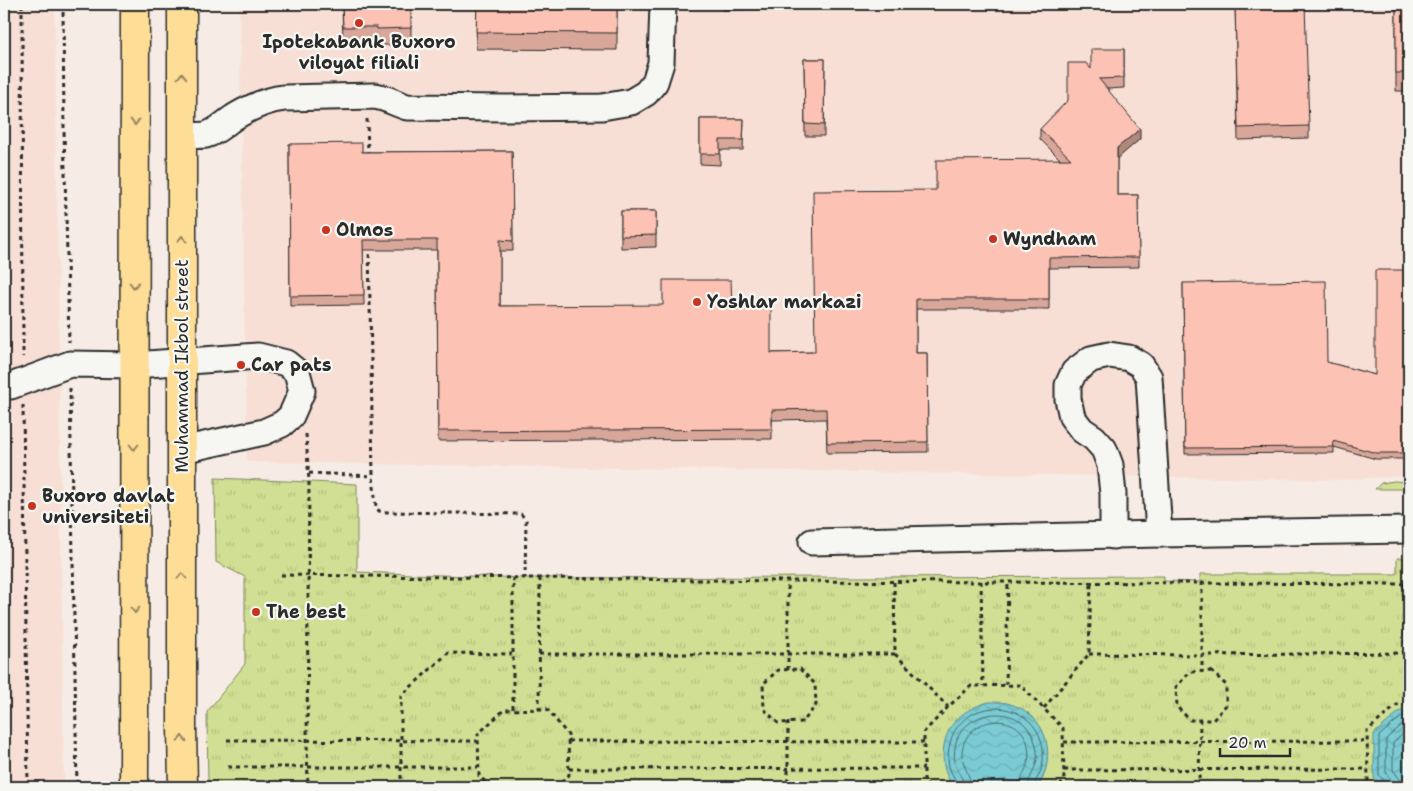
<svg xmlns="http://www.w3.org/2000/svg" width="1413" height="791" font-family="'Shantell Sans',sans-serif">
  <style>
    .built { fill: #f8dfd6 }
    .forest { fill: url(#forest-firs); stroke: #7e855f }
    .park { fill: url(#park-tufts); stroke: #7e855f }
    .water { fill: url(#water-waves); stroke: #5a8b90 }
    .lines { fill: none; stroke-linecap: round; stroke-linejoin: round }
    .shore { stroke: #4b6b6e; stroke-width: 1 }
    .minor-casing { stroke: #2b2b2b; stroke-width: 29 }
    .major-casing { stroke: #2b2b2b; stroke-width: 31 }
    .path { stroke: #2b2b2b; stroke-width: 3; stroke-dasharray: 4 4; stroke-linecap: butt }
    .minor { stroke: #f6f6f2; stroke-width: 25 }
    .major { stroke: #fedd96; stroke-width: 28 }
    .wall { fill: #d9a79a; stroke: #2b2b2b }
    .shaded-wall { fill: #b0887d; stroke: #2b2b2b }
    .building { fill: #fcc2b3; stroke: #2b2b2b }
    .oneway { stroke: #948460 }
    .poi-dot { fill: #c8321e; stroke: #f6f6f2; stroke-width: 2 }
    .labels { text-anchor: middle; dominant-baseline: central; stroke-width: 4.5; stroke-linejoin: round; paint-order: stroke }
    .poi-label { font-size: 18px; font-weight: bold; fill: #2b2b2b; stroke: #f6f6f2; text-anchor: start }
    .street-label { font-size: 18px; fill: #2b2b2b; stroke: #f6f6f2 }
  </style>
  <defs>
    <pattern id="forest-firs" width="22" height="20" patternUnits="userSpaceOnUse" patternTransform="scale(1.25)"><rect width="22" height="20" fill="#d0df93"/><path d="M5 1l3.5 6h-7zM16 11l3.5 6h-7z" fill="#b3c07f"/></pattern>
    <pattern id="park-tufts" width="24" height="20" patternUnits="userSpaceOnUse" patternTransform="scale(1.25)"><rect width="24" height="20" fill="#d0df93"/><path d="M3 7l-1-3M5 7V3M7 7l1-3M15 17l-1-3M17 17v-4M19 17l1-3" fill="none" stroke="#b3c07f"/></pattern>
    <pattern id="water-waves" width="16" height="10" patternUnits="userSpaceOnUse" patternTransform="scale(1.25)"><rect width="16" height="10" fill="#7acbd3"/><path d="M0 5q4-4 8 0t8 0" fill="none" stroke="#6aaeb5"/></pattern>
  </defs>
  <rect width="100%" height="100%" fill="#f7ece5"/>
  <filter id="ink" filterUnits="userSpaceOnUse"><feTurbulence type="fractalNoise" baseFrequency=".02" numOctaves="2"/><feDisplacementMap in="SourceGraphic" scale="10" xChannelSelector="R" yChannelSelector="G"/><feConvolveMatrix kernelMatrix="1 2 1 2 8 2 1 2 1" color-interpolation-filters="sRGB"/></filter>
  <g filter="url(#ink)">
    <g class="built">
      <polygon points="4,4 55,4 64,787 4,787"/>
      <polygon points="239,4 1409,4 1409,476 1338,480 247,462"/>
    </g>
    <polygon class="forest" points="1394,481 1409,482 1409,489 1375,489 1381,483"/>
    <polygon class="park" points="215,478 357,484 357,572 525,578 1164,576 1164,581 1200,582 1200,574 1397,574 1397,558 1409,558 1409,787 208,787 207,712 245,664 245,577 216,562"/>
    <g class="water">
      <path d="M988 702C994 702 1001 702 1007 703 1047 713 1058 755 1038 787H954C938 769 940 736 957 719 966 710 976 706 988 702Z"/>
      <polygon points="1400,711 1409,711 1409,787 1383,787 1374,778 1374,734"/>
    </g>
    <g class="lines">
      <g class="shore">
        <path d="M958 787C957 781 953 776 950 770 947 760 948 749 951 740 953 731 960 723 966 718 991 699 1031 708 1041 740 1044 749 1044 761 1041 770 1039 776 1035 781 1034 787"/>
        <path d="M964 787C964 781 960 775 957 769 953 761 954 748 957 739 972 705 1026 705 1035 743 1038 751 1038 761 1034 769 1032 776 1028 780 1028 787"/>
        <path d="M971 787C971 775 962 766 962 754 963 715 1022 709 1028 746 1032 767 1021 771 1020 787"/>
        <polyline points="1386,787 1386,783 1379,775 1379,736 1402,716 1409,716"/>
        <polyline points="1393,787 1392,781 1386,773 1386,739 1404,723 1409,722"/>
        <polyline points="1400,787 1399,778 1393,770 1393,743 1407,730 1409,730"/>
      </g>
      <g class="minor-casing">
        <g id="minor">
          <path d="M182 135C189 135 198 136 206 135 217 132 226 122 236 116 251 107 267 100 284 98L374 96C386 97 396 104 407 107L506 108 602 107 631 102 646 93 655 82 661 63 663 4"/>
          <polyline points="4,386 11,386 70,364 134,365 258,356 286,363 297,372 302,391 291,416 282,424 264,432 182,450"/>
          <polyline points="1113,536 1113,494 1110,465 1104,449 1094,438 1082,430 1072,417 1068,399 1068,385 1074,372 1091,359 1109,355 1129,358 1141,365 1149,377 1159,534 1409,530"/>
          <polyline points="812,542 1159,534"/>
        </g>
      </g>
      <g class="major-casing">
        <g id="major">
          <polyline points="182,4 182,727 183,787"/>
          <polyline points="134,787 135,4"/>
        </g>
      </g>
      <g class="path">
        <polyline points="22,4 23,357"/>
        <polyline points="63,4 64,129 69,342"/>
        <polyline points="367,119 368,155"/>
        <polyline points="369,246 373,476 376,507 379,511 387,512 521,514 526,520 525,578"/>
        <polyline points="70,388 77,787"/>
        <polyline points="23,405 28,787"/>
        <polyline points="306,434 309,482 307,741 308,787"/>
        <polyline points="309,473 373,476"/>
        <polyline points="281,575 788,581 1409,584"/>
        <polyline points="981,581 983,686"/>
        <polyline points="1202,582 1202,671"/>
        <polyline points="1404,584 1406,705"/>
        <polyline points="539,654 895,654 894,581"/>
        <polyline points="895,654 948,707"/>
        <polyline points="1089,654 1202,655 1405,653"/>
        <polygon points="800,669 815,684 816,705 803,722 778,723 764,709 763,684 778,670"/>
        <polyline points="788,670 788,581"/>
        <polygon points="1211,671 1226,685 1226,705 1213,720 1190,720 1177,707 1176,687 1190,672"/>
        <polyline points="1006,685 1008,581"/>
        <polyline points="1044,708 1089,654 1091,582"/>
        <polyline points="513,709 513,578"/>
        <polyline points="539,710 540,578"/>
        <polyline points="788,722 788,787"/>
        <polyline points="227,740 477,741"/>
        <polyline points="568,741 924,742"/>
        <polyline points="1064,742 1367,741"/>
        <polyline points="228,767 478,767"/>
        <polyline points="569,769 924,768"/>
        <polyline points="1064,770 1368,769"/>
        <polyline points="401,787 401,696 448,653 512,654"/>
        <polyline points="491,787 479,776 478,734 504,710 547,709 568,735 569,775 557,787"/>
        <polyline points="929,787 924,782 924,732 948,707 971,686 1020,685 1063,728 1064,781 1058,787"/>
        <polyline points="1199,787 1200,720"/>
        <polyline points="1374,787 1368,781 1367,731 1397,705 1409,705"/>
      </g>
      <use href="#minor" class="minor"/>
      <use href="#major" class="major"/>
    </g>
    <g class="wall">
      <polygon points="342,4 411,4 411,45 377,45 377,43 343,44"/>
      <polygon points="477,4 617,4 617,50 476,49"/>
      <polygon points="722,4 775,4 775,9 722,10"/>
      <polygon points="1235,4 1309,126 1309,138 1238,140"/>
      <polygon points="1370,4 1409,4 1409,91 1396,91 1396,5 1370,5"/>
      <polygon points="1124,49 1124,88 1107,89 1140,139 1117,158 1117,195 1138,195 1139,267 1049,268 1049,309 916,309 916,353 927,353 928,452 827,453 826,419 772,420 772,439 438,441 437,250 363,250 364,305 290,306 289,144 362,152 512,151 513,251 500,251 500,306 732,309 771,353 815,352 936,190 1060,159 1040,139 1040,129 1068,101 1091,69"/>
      <polygon points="804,59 825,59 824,136 805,136"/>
      <polygon points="700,119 744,119 743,150 720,150 720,165 700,164"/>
      <polygon points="621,211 656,211 656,247 621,248"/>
      <polygon points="1409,270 1409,459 1376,459 1334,447 1334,453 1185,454 1183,283 1327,362 1375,375"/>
    </g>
    <polygon class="shaded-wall" points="1140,129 1140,139 1117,159 1117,148"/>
    <g class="building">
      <polygon points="342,4 411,4 411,28 377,29 377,27 343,27"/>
      <polygon points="477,4 617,4 617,33 476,32"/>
      <polygon points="1235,4 1305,4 1309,126 1238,128"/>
      <rect x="1396" y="4" width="13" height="69"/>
      <polygon points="1091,49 1124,49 1124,78 1099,79 1140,129 1117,148 1117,195 1138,195 1139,257 1049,258 1049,299 916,299 916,353 927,353 928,442 827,443 826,409 772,410 772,429 438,431 437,240 363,240 364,295 290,296 289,144 362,143 362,152 512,151 513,241 500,240 500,306 663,305 663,280 731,280 732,309 771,308 771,353 815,352 813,191 936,190 936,160 1071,159 1040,129 1068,100 1068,63 1086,63 1091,69"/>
      <polygon points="804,59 825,59 824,125 805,124"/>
      <polygon points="700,119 744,119 743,140 720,140 720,154 700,154"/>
      <polygon points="621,211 656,211 656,235 621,236"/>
      <polygon points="1375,270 1409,270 1409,453 1376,453 1333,441 1334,447 1185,448 1183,283 1326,281 1327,362 1375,375"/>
    </g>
    <defs><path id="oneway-chevron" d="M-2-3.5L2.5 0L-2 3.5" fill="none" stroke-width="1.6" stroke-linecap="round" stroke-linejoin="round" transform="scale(1.25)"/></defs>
    <g class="oneway">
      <use href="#oneway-chevron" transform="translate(182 76) rotate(-90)"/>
      <use href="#oneway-chevron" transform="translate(135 122) rotate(90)"/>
      <use href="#oneway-chevron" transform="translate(182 239) rotate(-90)"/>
      <use href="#oneway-chevron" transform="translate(134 285) rotate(90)"/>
      <use href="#oneway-chevron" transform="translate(134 447) rotate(90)"/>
      <use href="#oneway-chevron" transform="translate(182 576) rotate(-90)"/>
      <use href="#oneway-chevron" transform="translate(135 610) rotate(90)"/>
      <use href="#oneway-chevron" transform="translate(182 739) rotate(-92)"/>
    </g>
  </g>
  <g class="poi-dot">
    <circle cx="359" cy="23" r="5"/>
    <circle cx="326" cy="230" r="5"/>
    <circle cx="993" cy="239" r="5"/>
    <circle cx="697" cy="302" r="5"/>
    <circle cx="241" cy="365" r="5"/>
    <circle cx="32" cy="506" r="5"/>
    <circle cx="256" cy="612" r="5"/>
  </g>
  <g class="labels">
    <g class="poi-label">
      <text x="359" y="42" text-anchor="middle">Ipotekabank Buxoro<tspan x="359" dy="21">viloyat filiali</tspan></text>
      <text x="336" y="230">Olmos</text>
      <text x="1003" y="239">Wyndham</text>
      <text x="707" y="302">Yoshlar markazi</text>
      <text x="251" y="365">Car pats</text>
      <text x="42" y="496">Buxoro davlat<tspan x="42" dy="21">universiteti</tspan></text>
      <text x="266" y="612">The best</text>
    </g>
    <g class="street-label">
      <text transform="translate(182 366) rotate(-90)">Muhammad Ikbol street</text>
    </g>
  </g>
  <rect width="1413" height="791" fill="none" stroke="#f6f6f2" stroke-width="20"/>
  <rect x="10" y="10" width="1393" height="771" fill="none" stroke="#2b2b2b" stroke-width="2" filter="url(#ink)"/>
  <path d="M1220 748v8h70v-8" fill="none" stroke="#2b2b2b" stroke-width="2.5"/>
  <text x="1228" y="748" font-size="15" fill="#2b2b2b" stroke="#f6f6f2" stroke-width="4" paint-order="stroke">20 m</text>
</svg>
